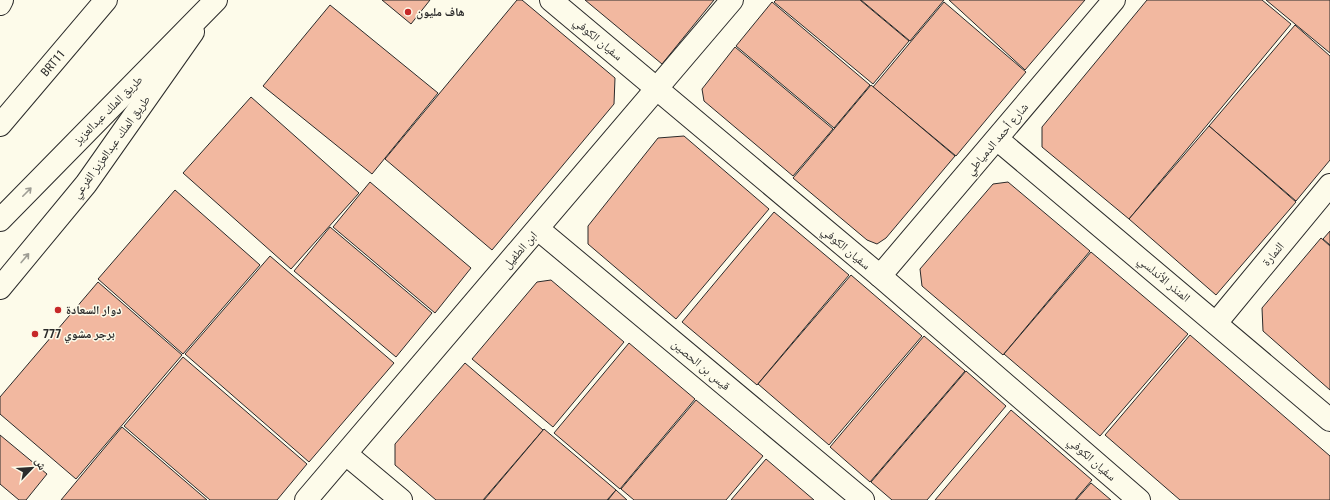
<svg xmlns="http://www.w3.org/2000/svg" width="1330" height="500" font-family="'Roboto Condensed','Noto Naskh Arabic',sans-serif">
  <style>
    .building { fill: #f2b8a0; stroke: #2b2b2b }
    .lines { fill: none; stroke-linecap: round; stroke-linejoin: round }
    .street-casing { stroke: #2b2b2b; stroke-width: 24 }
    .secondary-casing { stroke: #2b2b2b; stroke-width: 24 }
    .primary-casing { stroke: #2b2b2b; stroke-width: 24 }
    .street { stroke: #fdfbea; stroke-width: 22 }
    .secondary { stroke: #fdfbea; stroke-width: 22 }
    .primary { stroke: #fdfbea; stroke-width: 22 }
    .oneway { stroke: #9e9d94 }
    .poi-dot { fill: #c62828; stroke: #fdfbea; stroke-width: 1.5 }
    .labels { text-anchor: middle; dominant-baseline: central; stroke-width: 3; stroke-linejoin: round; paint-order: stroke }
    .poi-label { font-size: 12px; font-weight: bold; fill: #2b2b2b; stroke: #fdfbea; text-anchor: start }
    .street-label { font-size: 12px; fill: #2b2b2b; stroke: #fdfbea }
  </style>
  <rect width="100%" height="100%" fill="#fdfbea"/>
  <g class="building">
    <polygon points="382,0 430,0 411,24"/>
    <polygon points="517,0 522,0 615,78 614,104 492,250 385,159"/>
    <polygon points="585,0 714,0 662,64"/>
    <polygon points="776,0 860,0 909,41 873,84 774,2"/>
    <polygon points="861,0 944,0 910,41"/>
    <polygon points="949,0 1085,0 1025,70"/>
    <polygon points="1147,0 1262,0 1291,24 1129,219 1042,147 1042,127"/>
    <polygon points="1266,0 1330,0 1330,53"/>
    <polygon points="772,2 870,85 834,128 736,46"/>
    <polygon points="944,2 1026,72 956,156 873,87"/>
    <polygon points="330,5 438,93 372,174 263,86"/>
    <polygon points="1295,25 1330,56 1330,160 1296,201 1209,126"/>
    <polygon points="735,47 833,129 793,176 704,101 702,89"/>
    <polygon points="871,85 955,156 886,238 877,244 867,240 793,178"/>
    <polygon points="251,97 359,193 291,269 183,173"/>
    <polygon points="1209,126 1296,202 1216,295 1129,219"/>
    <polygon points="684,136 769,209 676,319 588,244 588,226 658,138"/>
    <polygon points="370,182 471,268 435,313 333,227"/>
    <polygon points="1008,182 1090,251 1003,355 922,286 920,269 993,184"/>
    <polygon points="175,190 260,265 183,354 98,279"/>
    <polygon points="774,212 849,275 757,385 682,322"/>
    <polygon points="330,227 432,313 396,357 294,271"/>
    <polygon points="1330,231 1330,245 1323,239"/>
    <polygon points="1321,238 1330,246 1330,390 1263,331 1262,308"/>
    <polygon points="1091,252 1188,334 1100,436 1004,354"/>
    <polygon points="270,256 394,363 309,462 185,354"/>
    <polygon points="851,275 922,336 829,445 758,384"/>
    <polygon points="551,280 624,342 553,427 472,359 537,282"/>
    <polygon points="98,282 182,355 76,479 0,414 0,397"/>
    <polygon points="1190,335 1330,456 1330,500 1180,500 1105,435"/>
    <polygon points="924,336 965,371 870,482 830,447"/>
    <polygon points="629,343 695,399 620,489 554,433"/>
    <polygon points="183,357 307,464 277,500 210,500 124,426"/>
    <polygon points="465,363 543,430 483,500 436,500 395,465 395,444"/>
    <polygon points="966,371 1006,406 927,500 892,500 871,482"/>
    <polygon points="696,400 763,456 726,500 634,500 621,489"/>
    <polygon points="1011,410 1092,480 1075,500 935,500"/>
    <polygon points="122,427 207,500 61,500"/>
    <polygon points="544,429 616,490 607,500 484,500"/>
    <polygon points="0,435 47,474 26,500 19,500 0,484"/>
    <polygon points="766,459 814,500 731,500"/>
    <polygon points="1091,483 1111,500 1076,500"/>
    <polygon points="616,490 627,500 608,500"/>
  </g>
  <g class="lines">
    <g class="street-casing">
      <g id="street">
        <polyline points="551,0 880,276 1139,500"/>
        <polyline points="997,139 1330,420"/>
        <polyline points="538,229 863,500"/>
        <polyline points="880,276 1114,0"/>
        <polyline points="1216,323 1330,185"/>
        <polyline points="346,454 401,500"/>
        <polyline points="306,500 732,0"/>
      </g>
    </g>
    <g class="secondary-casing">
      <g id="secondary">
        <polyline points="0,125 106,0"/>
        <polyline points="0,288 86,184 193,32"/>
      </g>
    </g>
    <g class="primary-casing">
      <g id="primary">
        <polyline points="0,4 2,0"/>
        <polyline points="0,220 216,0"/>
      </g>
    </g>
    <use href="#street" class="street"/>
    <use href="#secondary" class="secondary"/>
    <use href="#primary" class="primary"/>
  </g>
  <defs><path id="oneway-shaft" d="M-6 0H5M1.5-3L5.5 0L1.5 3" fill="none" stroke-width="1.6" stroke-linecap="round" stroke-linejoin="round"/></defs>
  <g class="oneway">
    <use href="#oneway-shaft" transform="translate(27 192) rotate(-45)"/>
    <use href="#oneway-shaft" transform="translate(25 258) rotate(-50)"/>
  </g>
  <g class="poi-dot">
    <circle cx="408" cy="12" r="4"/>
    <circle cx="58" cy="310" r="4"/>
    <circle cx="35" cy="334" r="4"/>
  </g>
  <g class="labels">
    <g class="poi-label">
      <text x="416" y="12">هاف مليون</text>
      <text x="66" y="310">دوار السعادة</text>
      <text x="43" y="334">777 برجر مشوي</text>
    </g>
    <g class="street-label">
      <text transform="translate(598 39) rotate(40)">سفيان الكوفي</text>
      <text transform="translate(53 63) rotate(-50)">BRT11</text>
      <text transform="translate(108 110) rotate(-45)">طريق الملك عبدالعزيز</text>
      <text transform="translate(997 139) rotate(-50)">شارع أحمد الدمياطي</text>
      <text transform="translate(111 147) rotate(-54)">طريق الملك عبدالعزيز الفرعي</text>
      <text transform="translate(846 248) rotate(40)">سفيان الكوفي</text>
      <text transform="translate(520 250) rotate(-49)">ابن الطفيل</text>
      <text transform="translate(1273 254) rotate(-50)">النمارة</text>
      <text transform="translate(1164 279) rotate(40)">المنذر الأندلسي</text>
      <text transform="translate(701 365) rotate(40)">قيس بن الحصين</text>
      <text transform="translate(1092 459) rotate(41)">سفيان الكوفي</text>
    </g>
  </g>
  <g transform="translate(32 468) rotate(65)" stroke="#fdfbea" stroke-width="3" paint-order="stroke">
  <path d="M0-3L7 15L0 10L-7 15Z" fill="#2b2b2b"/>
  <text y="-6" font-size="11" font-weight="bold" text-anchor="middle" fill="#2b2b2b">ش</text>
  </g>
</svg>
